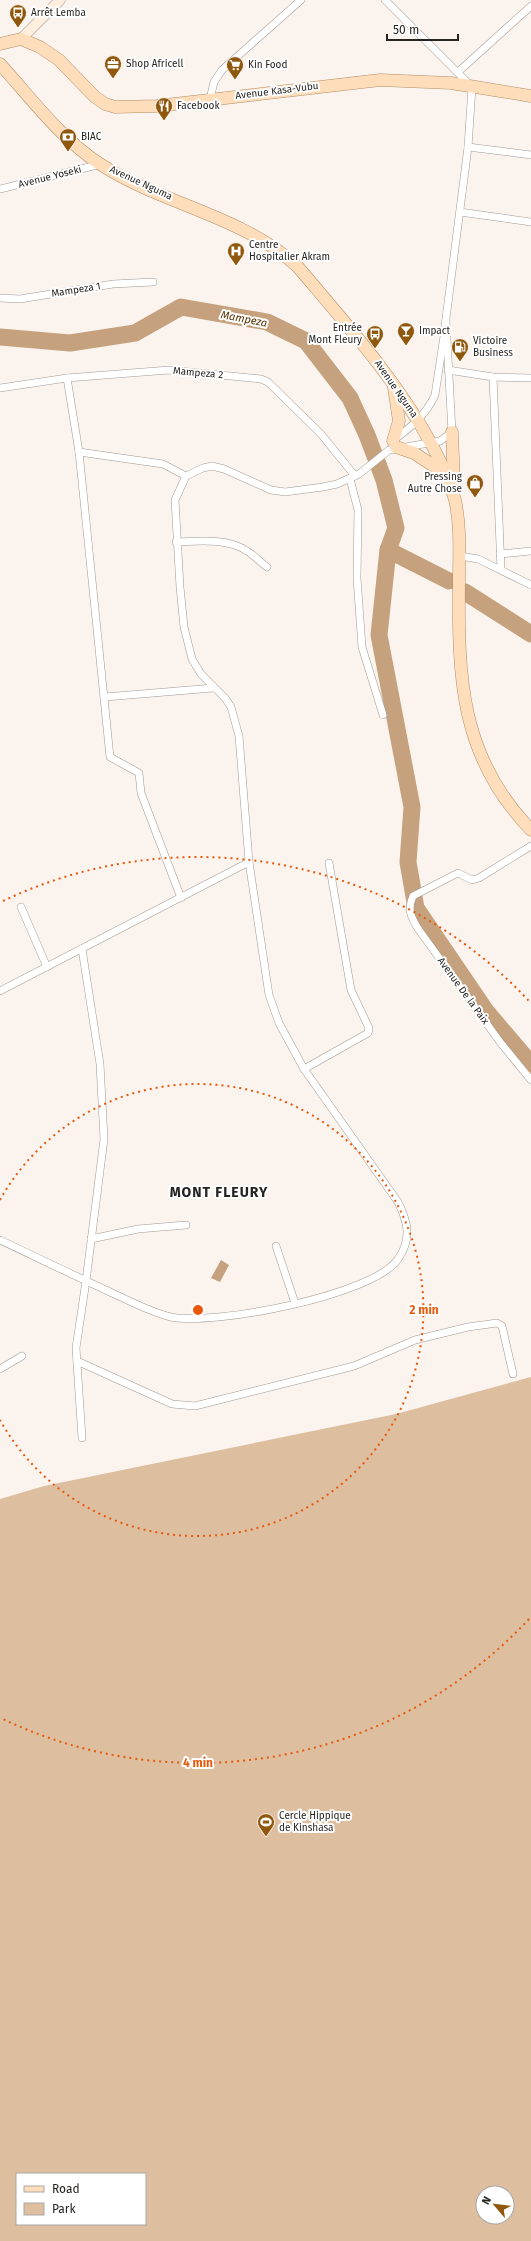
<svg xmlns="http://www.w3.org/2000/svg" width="531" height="2241" font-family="'Fira Sans',sans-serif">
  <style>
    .green { fill: #ddbe9f; fill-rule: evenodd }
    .water { fill: #c5a17d }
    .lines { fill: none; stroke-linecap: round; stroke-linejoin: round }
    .river { stroke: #c5a17d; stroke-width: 17 }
    .street-casing { stroke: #a09993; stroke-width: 8 }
    .secondary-casing { stroke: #a09993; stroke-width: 11 }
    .primary-casing { stroke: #b28d67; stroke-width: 13 }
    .street { stroke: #fff; stroke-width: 7 }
    .secondary { stroke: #fed; stroke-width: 10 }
    .primary { stroke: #feddbb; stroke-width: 12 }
    .ring { fill: none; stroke: #e8590c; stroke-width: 2; stroke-dasharray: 2 4 }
    .labels { text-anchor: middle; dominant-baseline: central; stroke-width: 4; stroke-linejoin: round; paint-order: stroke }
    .poi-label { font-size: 10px; fill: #262421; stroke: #fff; text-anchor: start }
    .street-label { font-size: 10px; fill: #262421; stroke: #fff }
    .water-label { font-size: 11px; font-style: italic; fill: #593506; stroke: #fff }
    .district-label { font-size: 14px; font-weight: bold; letter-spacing: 1px; fill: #262421; stroke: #fff }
    .centre { fill: #e8590c; stroke: #fff; stroke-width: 2 }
    .ring-label { font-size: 12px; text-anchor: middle; font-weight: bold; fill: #e8590c; stroke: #fff; stroke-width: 4; stroke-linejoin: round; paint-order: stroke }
  </style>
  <rect width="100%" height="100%" fill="#fbf4ee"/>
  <path class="green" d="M531 1377V2241H0V1499L44 1486 396 1414ZM17 2174H145V2224H17ZM483 2193H507V2217H483Z"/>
  <polygon class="water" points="221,1260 229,1265 220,1282 211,1278"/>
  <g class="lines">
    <g class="river">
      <polyline points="0,337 70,343 135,333 181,307 267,322 306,341 350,398 367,435 384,480 396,528 388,550 379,635 412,807 408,862 416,908 486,1011 531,1064"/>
      <polyline points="388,550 449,581"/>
      <polyline points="465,592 531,634"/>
    </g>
    <g class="street-casing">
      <g id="street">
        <polyline points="385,0 472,87 468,147 445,326"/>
        <polyline points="458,72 531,6"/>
        <polyline points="210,99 214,82 222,70 301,0"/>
        <polyline points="468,147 531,155"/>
        <polyline points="0,189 101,164"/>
        <polyline points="460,212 531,222"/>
        <polyline points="0,298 20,299 113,284 153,282"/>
        <polyline points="448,370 493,377 531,378"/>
        <polyline points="493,377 501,569"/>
        <polyline points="67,378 79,452 110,757 139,773 141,793 181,898"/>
        <polyline points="0,388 67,378 169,370 261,379 268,382 321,434 355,476"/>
        <path d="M394 440C411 427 426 415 435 395L444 336"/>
        <polyline points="79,452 163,464 186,476"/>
        <polyline points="350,479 358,510 357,578 362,647 383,715"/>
        <path d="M176 542C199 541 228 538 247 551 254 555 260 562 267 567"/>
        <polyline points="500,554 531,551"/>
        <polyline points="460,556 478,559 531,585"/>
        <polyline points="105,697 213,688"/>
        <path d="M531 846 479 878 472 880 458 873 413 896C407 909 411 918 419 930L500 1042 531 1080"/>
        <polyline points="21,907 47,967"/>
        <polyline points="82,949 100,1064 104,1139 86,1281 76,1348 82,1438"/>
        <polyline points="0,991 249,862"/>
        <polyline points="304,1069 368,1033 369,1028 351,990 329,863"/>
        <polyline points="91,1239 138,1229 186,1225"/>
        <path d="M0 1240C36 1257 73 1275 110 1292 130 1301 150 1312 171 1317 213 1326 375 1295 398 1259 412 1239 408 1222 398 1202L304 1069 279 1023 269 995 249 862 239 736 231 707 225 698 201 674 192 659 184 627 180 587 175 500 186 476 203 468 212 466 224 469 271 490 285 492 323 487 337 484 359 474 389 450 440 441 452 432 446 321"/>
        <polyline points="276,1246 295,1303"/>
        <polyline points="77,1361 172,1404 195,1406 354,1366 415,1340 468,1327 497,1323 502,1326 513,1374"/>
        <polyline points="0,1369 22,1356"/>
      </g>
    </g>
    <g class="secondary-casing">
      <polyline id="secondary" points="21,39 60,0"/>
    </g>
    <g class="primary-casing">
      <g id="primary">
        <polyline points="0,44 21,39 40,47 59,60 95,97 105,104 115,107 157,106 380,80 451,83 531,96"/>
        <path d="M0 64C31 98 61 139 100 164 163 205 242 215 298 267 346 324 397 380 433 447 442 464 450 481 455 500 461 527 459 554 459 582 458 677 460 757 531 830"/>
        <polyline points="452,432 454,484"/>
        <polyline points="393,441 399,421 394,388"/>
        <polyline points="396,447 414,453 446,474"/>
      </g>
    </g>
    <use href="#street" class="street"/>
    <use href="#secondary" class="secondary"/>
    <use href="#primary" class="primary"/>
  </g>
  <g class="ring">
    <path d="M0 1200A226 226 0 1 1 0 1420"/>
    <path d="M529 1619A453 453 0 0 1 3 1719M3 901A453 453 0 0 1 529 1001"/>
  </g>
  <defs>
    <g id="bus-pin" transform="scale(0.9)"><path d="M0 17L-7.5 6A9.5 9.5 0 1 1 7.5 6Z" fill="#8f580d" stroke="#fff"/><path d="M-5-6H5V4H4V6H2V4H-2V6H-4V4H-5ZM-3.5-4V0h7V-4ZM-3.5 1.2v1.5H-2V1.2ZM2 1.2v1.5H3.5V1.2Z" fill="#fff"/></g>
    <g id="office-pin" transform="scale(0.9)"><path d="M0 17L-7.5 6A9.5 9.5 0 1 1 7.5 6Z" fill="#8f580d" stroke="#fff"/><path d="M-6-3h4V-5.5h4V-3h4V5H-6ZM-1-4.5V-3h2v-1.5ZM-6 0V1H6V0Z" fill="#fff"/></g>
    <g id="supermarket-pin" transform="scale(0.9)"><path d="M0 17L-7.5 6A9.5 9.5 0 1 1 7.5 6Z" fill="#8f580d" stroke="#fff"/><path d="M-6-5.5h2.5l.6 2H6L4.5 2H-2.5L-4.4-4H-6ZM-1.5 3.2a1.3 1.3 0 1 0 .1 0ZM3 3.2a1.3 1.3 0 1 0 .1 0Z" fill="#fff"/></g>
    <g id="restaurant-pin" transform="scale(0.9)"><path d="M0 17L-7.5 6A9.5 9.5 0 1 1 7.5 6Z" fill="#8f580d" stroke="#fff"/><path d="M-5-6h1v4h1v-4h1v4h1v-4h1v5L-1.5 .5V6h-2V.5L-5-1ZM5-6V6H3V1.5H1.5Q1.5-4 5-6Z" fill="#fff"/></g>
    <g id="bank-pin" transform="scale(0.9)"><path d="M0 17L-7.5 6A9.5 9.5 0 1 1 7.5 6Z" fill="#8f580d" stroke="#fff"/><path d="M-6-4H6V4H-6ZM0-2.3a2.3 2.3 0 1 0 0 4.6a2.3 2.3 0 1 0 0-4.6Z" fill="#fff"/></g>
    <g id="hospital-pin" transform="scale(0.9)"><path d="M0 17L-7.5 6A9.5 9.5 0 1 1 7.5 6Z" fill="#8f580d" stroke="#fff"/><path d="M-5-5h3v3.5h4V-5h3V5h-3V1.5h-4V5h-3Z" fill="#fff"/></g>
    <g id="bar-pin" transform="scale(0.9)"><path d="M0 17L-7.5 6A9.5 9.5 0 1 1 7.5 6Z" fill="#8f580d" stroke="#fff"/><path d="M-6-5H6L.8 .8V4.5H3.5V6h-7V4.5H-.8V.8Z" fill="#fff"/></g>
    <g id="fuel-pin" transform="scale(0.9)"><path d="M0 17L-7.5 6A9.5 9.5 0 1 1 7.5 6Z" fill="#8f580d" stroke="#fff"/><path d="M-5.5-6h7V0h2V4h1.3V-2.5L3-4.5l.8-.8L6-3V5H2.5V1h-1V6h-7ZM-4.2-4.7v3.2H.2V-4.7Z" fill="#fff"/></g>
    <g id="shop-pin" transform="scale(0.9)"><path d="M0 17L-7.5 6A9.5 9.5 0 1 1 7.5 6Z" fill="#8f580d" stroke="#fff"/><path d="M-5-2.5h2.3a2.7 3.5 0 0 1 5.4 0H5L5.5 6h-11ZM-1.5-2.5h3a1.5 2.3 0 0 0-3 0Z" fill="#fff"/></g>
    <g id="stadium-pin" transform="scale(0.9)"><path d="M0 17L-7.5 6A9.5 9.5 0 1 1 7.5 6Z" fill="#8f580d" stroke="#fff"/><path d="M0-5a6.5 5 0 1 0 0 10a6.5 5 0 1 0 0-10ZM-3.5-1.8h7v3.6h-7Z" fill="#fff"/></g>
  </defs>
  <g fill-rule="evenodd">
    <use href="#bus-pin" x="18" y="13"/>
    <use href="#office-pin" x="113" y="64"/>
    <use href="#supermarket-pin" x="235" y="65"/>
    <use href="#restaurant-pin" x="164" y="106"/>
    <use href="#bank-pin" x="68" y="137"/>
    <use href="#hospital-pin" x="236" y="251"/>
    <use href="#bar-pin" x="406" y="331"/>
    <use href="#bus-pin" x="375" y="334"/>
    <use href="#fuel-pin" x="460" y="347"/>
    <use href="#shop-pin" x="475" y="483"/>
    <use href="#stadium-pin" x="266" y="1822"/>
  </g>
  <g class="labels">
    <g class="poi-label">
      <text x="31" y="13">Arrêt Lemba</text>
      <text x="126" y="64">Shop Africell</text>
      <text x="248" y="65">Kin Food</text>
      <text x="177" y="106">Facebook</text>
      <text x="81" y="137">BIAC</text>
      <text x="249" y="245">Centre<tspan x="249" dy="12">Hospitalier Akram</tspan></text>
      <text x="362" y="328" text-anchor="end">Entrée<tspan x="362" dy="12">Mont Fleury</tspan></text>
      <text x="419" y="331">Impact</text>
      <text x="473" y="341">Victoire<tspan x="473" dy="12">Business</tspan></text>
      <text x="462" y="477" text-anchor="end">Pressing<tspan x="462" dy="12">Autre Chose</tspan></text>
      <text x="279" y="1816">Cercle Hippique<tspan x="279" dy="12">de Kinshasa</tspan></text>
    </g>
    <g class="street-label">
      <text transform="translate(277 91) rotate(-7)">Avenue Kasa-Vubu</text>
      <text transform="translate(50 177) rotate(-14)">Avenue Yoseki</text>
      <text transform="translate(141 183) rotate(25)">Avenue Nguma</text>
      <text transform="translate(76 290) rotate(-9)">Mampeza 1</text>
      <text transform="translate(198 373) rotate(5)">Mampeza 2</text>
      <text transform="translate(396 389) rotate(55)">Avenue Nguma</text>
      <text transform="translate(463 991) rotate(54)">Avenue De la Paix</text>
    </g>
    <g class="water-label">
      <text transform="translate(244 319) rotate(11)">Mampeza</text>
    </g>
    <g class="district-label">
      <text x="219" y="1192">MONT FLEURY</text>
    </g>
  </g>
  <circle cx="198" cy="1310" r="6" class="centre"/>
  <g class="ring-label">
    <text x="424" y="1314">2 min</text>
    <text x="198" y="1767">4 min</text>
  </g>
  <rect x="16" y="2173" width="130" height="52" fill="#ffffff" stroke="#a8a7a6"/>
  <rect x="24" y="2186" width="20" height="6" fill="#feddbb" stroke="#a8a7a6"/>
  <text x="52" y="2193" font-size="12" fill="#262421">Road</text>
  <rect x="24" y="2203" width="20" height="12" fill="#ddbe9f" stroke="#a8a7a6"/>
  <text x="52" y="2213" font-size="12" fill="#262421">Park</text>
  <g transform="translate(495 2205) rotate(298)"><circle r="19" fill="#ffffff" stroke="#a8a7a6"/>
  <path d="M0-3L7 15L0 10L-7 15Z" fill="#8f580d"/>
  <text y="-6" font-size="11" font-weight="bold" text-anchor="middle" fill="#262421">N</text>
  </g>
  <path d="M387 34v6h71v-6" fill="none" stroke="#262421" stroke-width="2"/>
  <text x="393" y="34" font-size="12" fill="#262421" stroke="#ffffff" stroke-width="3" paint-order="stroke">50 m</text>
</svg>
